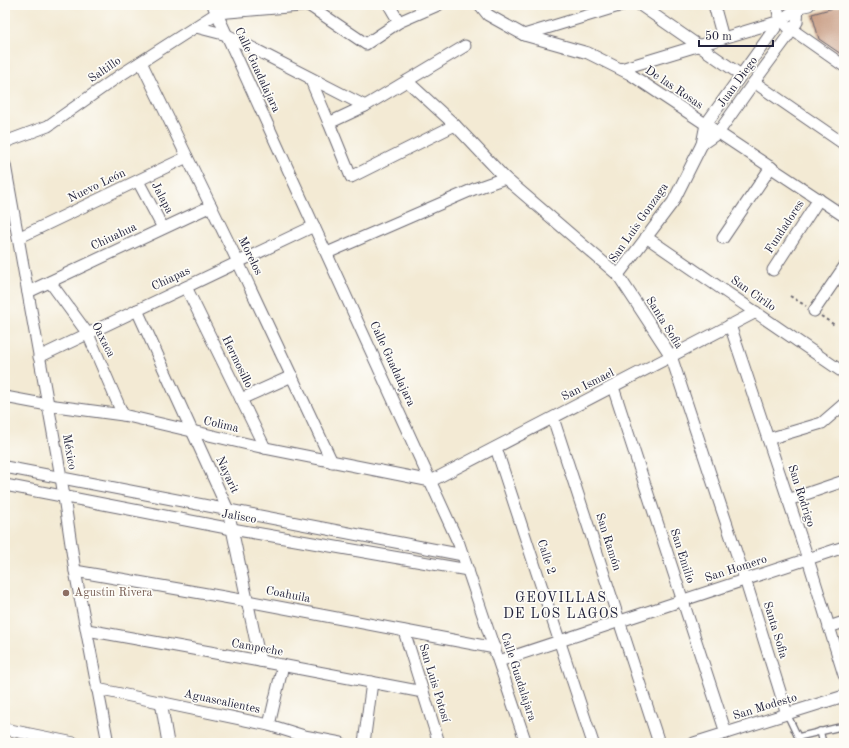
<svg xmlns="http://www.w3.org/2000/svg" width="849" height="748" font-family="'Old Standard TT',serif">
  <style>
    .building { fill: #c89c83 }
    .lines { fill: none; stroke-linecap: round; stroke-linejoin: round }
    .service-casing { stroke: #6b6871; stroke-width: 8 }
    .minor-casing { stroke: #6b6871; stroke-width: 13 }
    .path { stroke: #6b6871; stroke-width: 2; stroke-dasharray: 3 3; stroke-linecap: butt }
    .service { stroke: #fff; stroke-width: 5.5 }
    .minor { stroke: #fff; stroke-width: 11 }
    .education-dot { fill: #8d6e63; stroke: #fdfcf7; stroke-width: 1.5 }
    .labels { text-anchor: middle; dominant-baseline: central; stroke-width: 3.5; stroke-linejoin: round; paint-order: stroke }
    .street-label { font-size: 12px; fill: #22223b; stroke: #fdfcf7 }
    .education-label { font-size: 12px; fill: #785e54; stroke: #fdfcf7; text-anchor: start }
    .quarter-label { font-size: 14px; letter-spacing: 1px; fill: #22223b; stroke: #fdfcf7 }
  </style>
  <rect width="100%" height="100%" fill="#fdfcf7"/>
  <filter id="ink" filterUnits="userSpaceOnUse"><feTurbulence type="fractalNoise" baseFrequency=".025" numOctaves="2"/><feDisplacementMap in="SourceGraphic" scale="8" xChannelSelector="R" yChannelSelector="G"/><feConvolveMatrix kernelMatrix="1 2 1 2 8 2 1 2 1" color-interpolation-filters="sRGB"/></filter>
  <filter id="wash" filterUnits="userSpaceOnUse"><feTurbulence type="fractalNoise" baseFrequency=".012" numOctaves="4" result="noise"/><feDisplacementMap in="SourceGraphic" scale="16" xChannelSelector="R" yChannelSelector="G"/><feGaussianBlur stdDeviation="0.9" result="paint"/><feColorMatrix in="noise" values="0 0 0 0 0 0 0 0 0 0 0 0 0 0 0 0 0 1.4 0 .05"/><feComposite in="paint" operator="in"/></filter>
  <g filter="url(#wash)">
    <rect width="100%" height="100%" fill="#f3ead4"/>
    <g id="blocks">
      <polygon class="building" points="844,5 844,56 819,39 812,14"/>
    </g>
  </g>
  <g filter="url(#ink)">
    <use href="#blocks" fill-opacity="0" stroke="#6b6871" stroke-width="1"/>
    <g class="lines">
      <g class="service-casing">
        <g id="service">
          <polyline points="787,714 798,737 844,726"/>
          <polyline points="820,731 823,743"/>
        </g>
      </g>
      <g class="minor-casing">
        <g id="minor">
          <polyline points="213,5 459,544 526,743"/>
          <polyline points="389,5 399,22"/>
          <polyline points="480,5 488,15 524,35 588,53 630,74 844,216"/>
          <polyline points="640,5 741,75"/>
          <polyline points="714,5 723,38"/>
          <polyline points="777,5 780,21"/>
          <polyline points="310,6 366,44 399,22 438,5"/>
          <polyline points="787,26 844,66"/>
          <polyline points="196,27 227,35 365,106 329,123 351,177 455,125 505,178"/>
          <polyline points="524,35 622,5"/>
          <polyline points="141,62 238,262 332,462"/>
          <polyline points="621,69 780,21 799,7 809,5"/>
          <polyline points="310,78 329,123"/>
          <polyline points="407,81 455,125"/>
          <polyline points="754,82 844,144"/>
          <polyline points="365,106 465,46"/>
          <polyline points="5,142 48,126 119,76 217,13 312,5"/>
          <polyline points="702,144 718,133 754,82 791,32 797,22 798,5"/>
          <polyline points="5,165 61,477 75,571 108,743"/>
          <polyline points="138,181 163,228"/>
          <polyline points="646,237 844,373"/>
          <polyline points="18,238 187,157"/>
          <polyline points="723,238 771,167"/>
          <polyline points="327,253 474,189 505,178 618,275 671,356 745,579 787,714"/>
          <polyline points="773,270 819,199"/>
          <polyline points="618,275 673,202 702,144 706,124 780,21"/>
          <polyline points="50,282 88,334 123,415"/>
          <polyline points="186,287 265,448"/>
          <polyline points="28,292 211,206"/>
          <polyline points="137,310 228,510 260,661"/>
          <polyline points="814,311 844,267"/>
          <polyline points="730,325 808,559 844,675"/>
          <polyline points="39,357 314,226"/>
          <polyline points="613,387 726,733"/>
          <polyline points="5,397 48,405 123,415 265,448 431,481 756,312"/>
          <polyline points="241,399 292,376"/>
          <polyline points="553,418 659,743"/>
          <polyline points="768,439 822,423 844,404"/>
          <polyline points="496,448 593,743"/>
          <polyline points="5,467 463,555"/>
          <polyline points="5,485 232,529 468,570"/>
          <polyline points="788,500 844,481"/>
          <polyline points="75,571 247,601 495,648"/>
          <polyline points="829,627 844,622"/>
          <polyline points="87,630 260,661 423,692"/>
          <polyline points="404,631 439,743"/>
          <polyline points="499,661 844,547"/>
          <polyline points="97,689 269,725 304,736 341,743"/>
          <polyline points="161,702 168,743"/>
          <polyline points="269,725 283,665"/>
          <polyline points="5,729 74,743"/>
          <polyline points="364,743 372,682"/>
          <polyline points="694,743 844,696"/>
        </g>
      </g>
      <g class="path">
        <polyline points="790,296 806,306"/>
        <polyline points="821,316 836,326"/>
      </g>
      <use href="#service" class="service"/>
      <use href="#minor" class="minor"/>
    </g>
  </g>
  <circle class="education-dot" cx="66" cy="593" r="4"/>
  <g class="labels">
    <g class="street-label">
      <text transform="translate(105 70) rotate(-34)">Saltillo</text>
      <text transform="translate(257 70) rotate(65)">Calle Guadalajara</text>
      <text transform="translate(738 82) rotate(-54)">Juan Diego</text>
      <text transform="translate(674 88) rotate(34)">De las Rosas</text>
      <text transform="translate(97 186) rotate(-26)">Nuevo León</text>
      <text transform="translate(162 198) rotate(62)">Jalapa</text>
      <text transform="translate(639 223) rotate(-55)">San Luis Gonzaga</text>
      <text transform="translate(785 227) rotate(-57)">Fundadores</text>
      <text transform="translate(114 237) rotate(-25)">Chiuahua</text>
      <text transform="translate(250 256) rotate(64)">Morelos</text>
      <text transform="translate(171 279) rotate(-25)">Chiapas</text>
      <text transform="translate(753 294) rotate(35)">San Cirilo</text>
      <text transform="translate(664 323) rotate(58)">Santa Sofia</text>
      <text transform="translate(103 340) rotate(63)">Oaxaca</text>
      <text transform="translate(237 362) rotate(64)">Hermosillo</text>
      <text transform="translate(392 364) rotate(65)">Calle Guadalajara</text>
      <text transform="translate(588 385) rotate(-27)">San Ismael</text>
      <text transform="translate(221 425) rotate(13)">Colima</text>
      <text transform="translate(69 452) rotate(80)">México</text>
      <text transform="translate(227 475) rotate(65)">Nayarit</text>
      <text transform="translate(801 496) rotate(72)">San Rodrigo</text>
      <text transform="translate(239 517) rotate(10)">Jalisco</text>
      <text transform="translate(608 542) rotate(72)">San Ramón</text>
      <text transform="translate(682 556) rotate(72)">San Emilio</text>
      <text transform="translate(546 557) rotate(72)">Calle 2</text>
      <text transform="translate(736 569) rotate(-18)">San Homero</text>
      <text transform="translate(288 595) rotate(11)">Coahuila</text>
      <text transform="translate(775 630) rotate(73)">Santa Sofia</text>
      <text transform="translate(257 648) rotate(10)">Campeche</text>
      <text transform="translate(518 677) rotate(72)">Calle Guadalajara</text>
      <text transform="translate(434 683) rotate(73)">San Luis Potosí</text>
      <text transform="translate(222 702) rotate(12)">Aguascalientes</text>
      <text transform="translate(765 707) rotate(-17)">San Modesto</text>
    </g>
    <g class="education-label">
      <text x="74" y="593">Agustin Rivera</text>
    </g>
    <g class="quarter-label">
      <text x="561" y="598">GEOVILLAS<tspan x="561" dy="16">DE LOS LAGOS</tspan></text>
    </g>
  </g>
  <rect width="849" height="748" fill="none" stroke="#fdfcf7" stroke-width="20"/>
  <path d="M699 40v6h74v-6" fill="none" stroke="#22223b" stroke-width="2"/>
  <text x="705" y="40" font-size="12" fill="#22223b" stroke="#fdfcf7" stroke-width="3" paint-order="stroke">50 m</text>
</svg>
